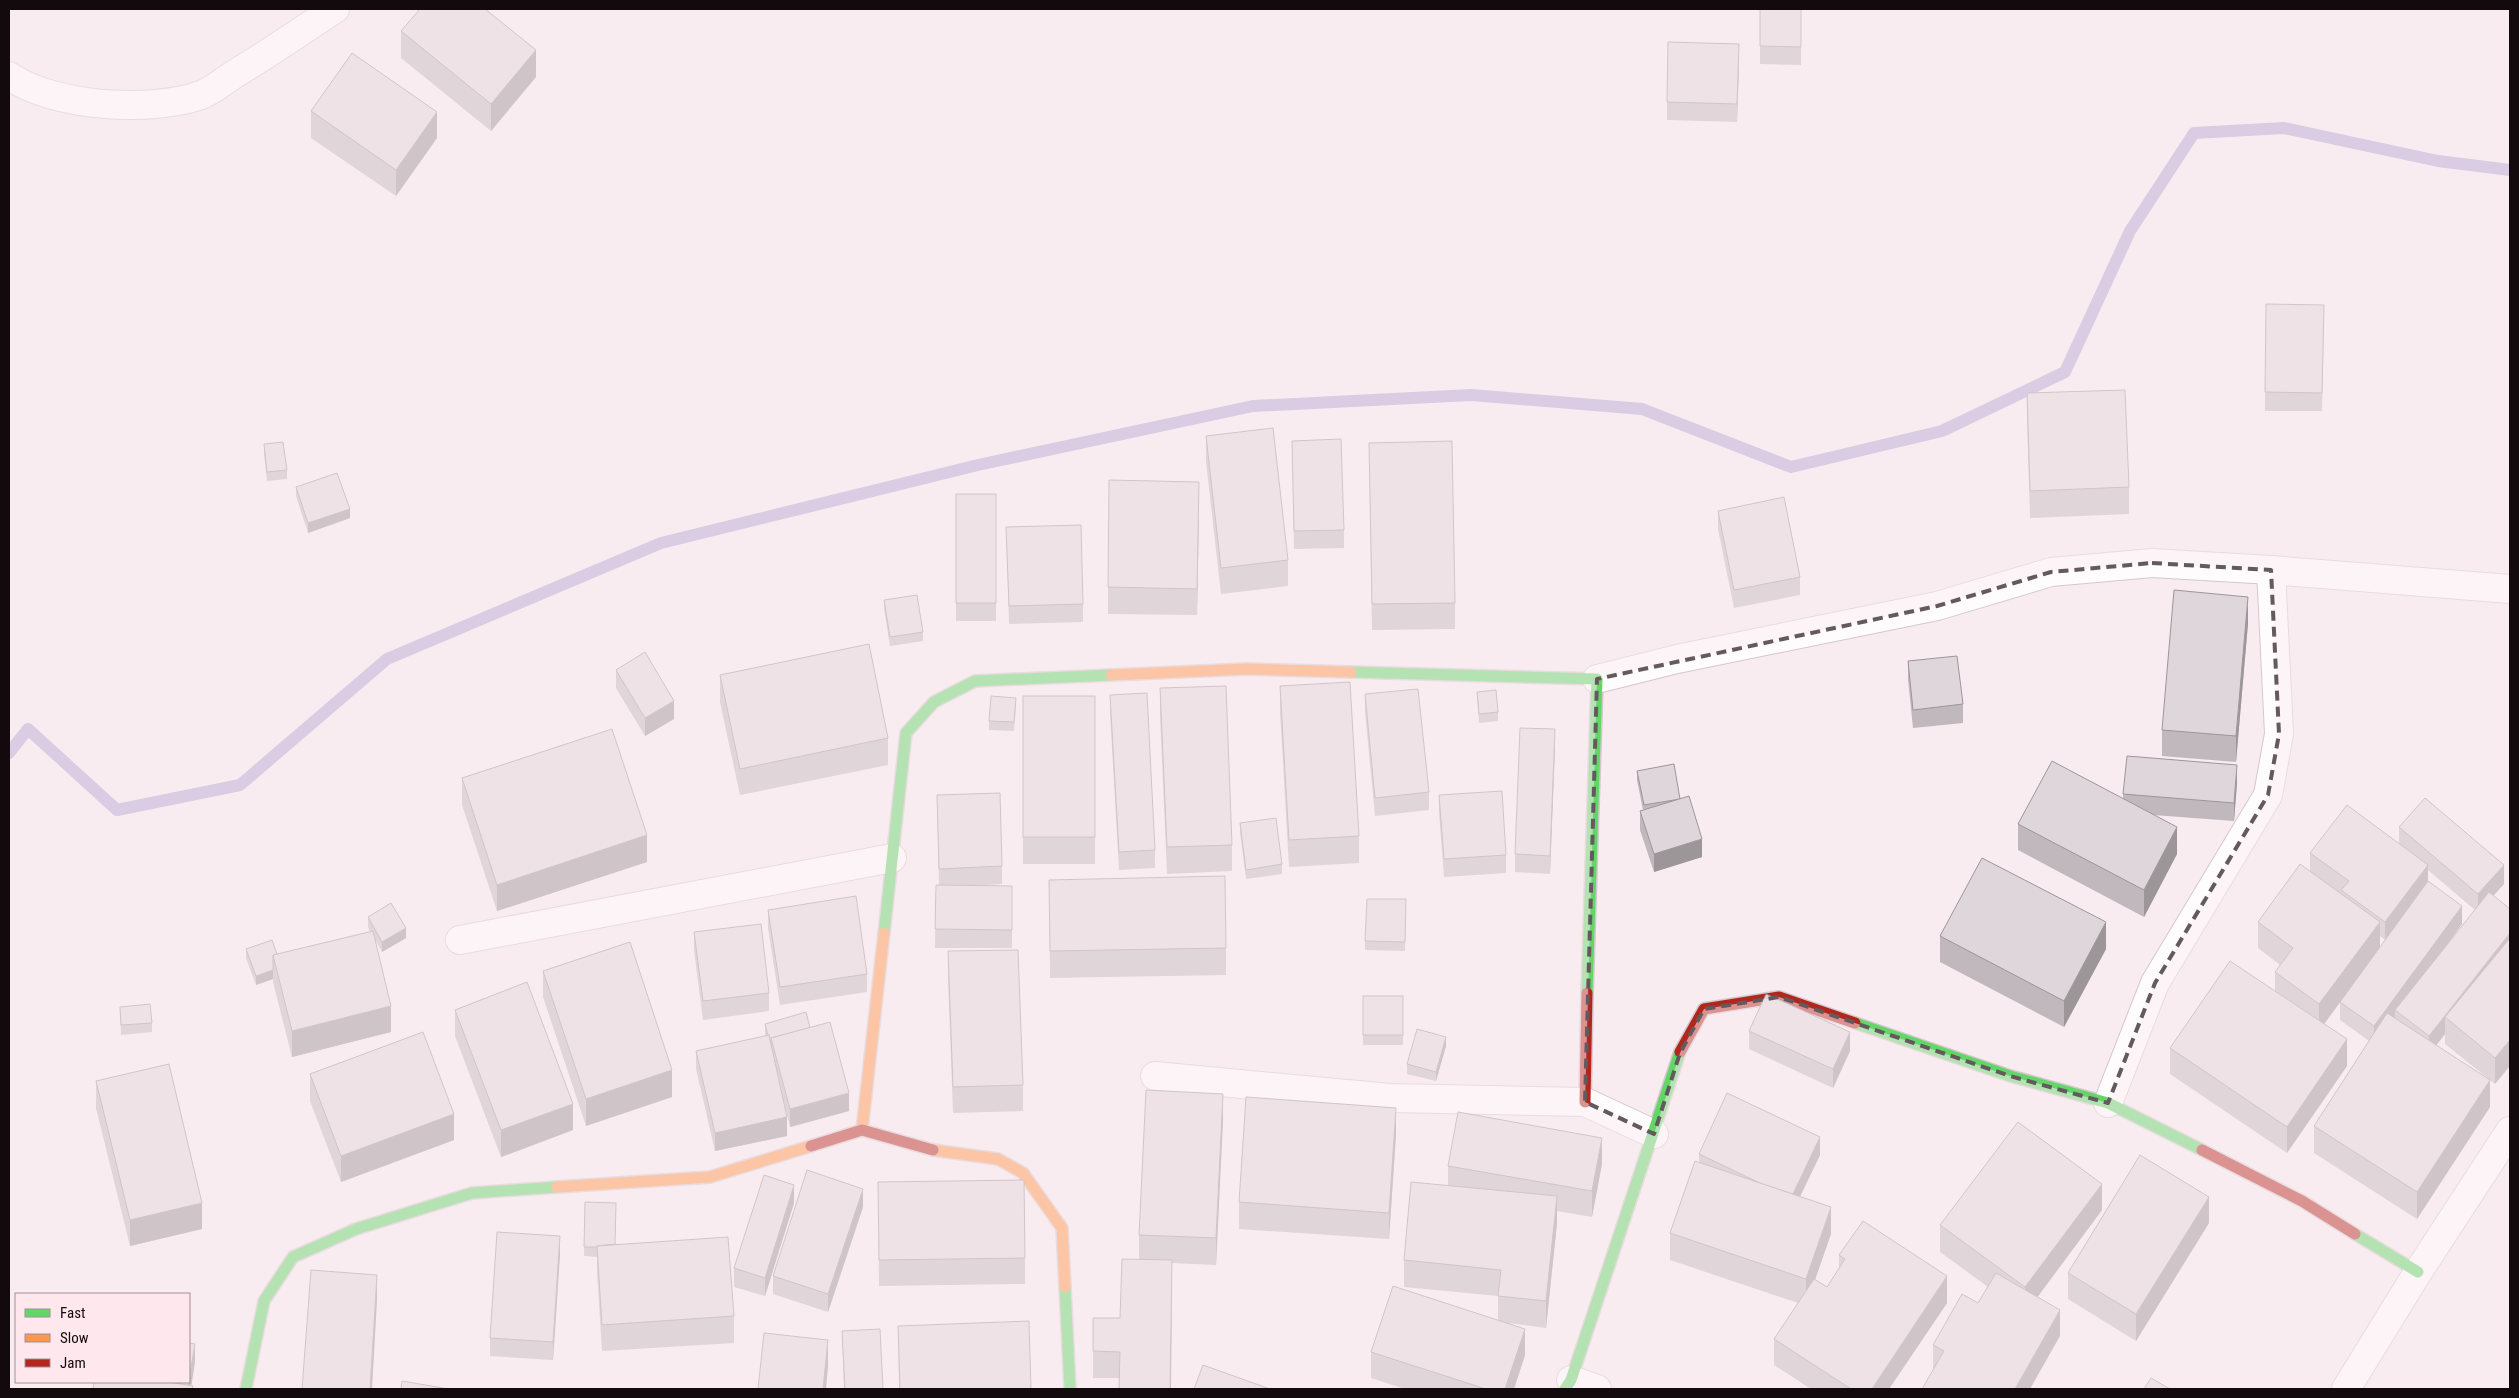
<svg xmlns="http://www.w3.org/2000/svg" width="2519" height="1398" font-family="'Roboto Condensed',sans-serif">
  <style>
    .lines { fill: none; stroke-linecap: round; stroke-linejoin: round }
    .stream { stroke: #b2a4d2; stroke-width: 12 }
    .street-casing { stroke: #d3c8cb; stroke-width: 30 }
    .fast-casing { stroke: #d3c8cb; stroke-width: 14 }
    .slow-casing { stroke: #d3c8cb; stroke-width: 14 }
    .jam-casing { stroke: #d3c8cb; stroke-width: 14 }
    .street { stroke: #fefcfd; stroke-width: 28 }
    .fast { stroke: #63d668; stroke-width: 11 }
    .slow { stroke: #ff974d; stroke-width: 11 }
    .jam { stroke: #b3261e; stroke-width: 11 }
    .wall { fill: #c0b8bc; fill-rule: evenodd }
    .shaded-wall { fill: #9c9699 }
    .building { fill: #dfd6db; stroke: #9c9699 }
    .marked { fill: none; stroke: #64595c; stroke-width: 4; stroke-dasharray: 10 6; stroke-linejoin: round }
  </style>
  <rect width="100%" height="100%" fill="#f9ecf0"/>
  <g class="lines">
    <polyline class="stream" points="9,753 28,729 117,810 240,785 387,659 661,543 978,465 1253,406 1471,395 1642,409 1791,467 1942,431 2065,372 2130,231 2194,133 2284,128 2438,161 2510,170"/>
    <g class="street-casing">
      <g id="street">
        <path d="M9 76C54 107 150 113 201 95 212 91 223 82 233 75 268 54 301 31 335 9"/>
        <polyline points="1597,679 1677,659 1937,606 2051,572 2152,563 2271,570 2510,589"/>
        <polyline points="460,940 892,858"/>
        <polyline points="1155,1076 1390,1098 1585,1102 1654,1134"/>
        <polyline points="2108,1103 2155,983 2268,795 2279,734 2271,570"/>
        <polyline points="1571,1380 1597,1389"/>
        <polyline points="2346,1389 2418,1272 2510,1131"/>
      </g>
    </g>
    <g class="fast-casing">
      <g id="fast">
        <polyline points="1351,672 1597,679 1587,993"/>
        <polyline points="884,933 906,733 934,702 975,681 1111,675"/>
        <polyline points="1855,1023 2010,1076 2108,1103 2202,1150"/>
        <polyline points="2355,1234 2418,1272"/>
        <polyline points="1065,1287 1070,1389"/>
        <polyline points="246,1389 264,1301 293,1257 356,1229 472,1193 557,1187"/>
        <polyline points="1565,1389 1571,1380 1680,1052"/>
      </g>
    </g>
    <g class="slow-casing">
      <g id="slow">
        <polyline points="1111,675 1247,669 1351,672"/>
        <polyline points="862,1130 884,933"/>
        <polyline points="933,1150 998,1159 1023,1173 1062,1228 1065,1287"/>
        <polyline points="557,1187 710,1177 811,1146"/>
      </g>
    </g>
    <g class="jam-casing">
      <g id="jam">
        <polyline points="1680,1052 1704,1009 1779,997 1855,1023"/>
        <polyline points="1585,1102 1587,993"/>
        <polyline points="811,1146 862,1130 933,1150"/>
        <polyline points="2202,1150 2302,1201 2355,1234"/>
      </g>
    </g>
    <use href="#street" class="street"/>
    <use href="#fast" class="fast"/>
    <use href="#slow" class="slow"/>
    <use href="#jam" class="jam"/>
  </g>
  <g class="wall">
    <polygon points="1760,9 1801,9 1801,65 1760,64"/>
    <polygon points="401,31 536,77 491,131 401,58"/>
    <polygon points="1739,62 1737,122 1667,120 1667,102"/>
    <polygon points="311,111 437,138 396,196 311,138"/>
    <polygon points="2266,304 2324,324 2322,411 2265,411"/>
    <polygon points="2027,393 2129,487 2129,514 2030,518 2027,420"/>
    <polygon points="1206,436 1288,560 1288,586 1221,594 1206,462"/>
    <polygon points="1292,441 1344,530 1344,548 1294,549"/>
    <polygon points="1369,443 1455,603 1455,629 1372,630"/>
    <polygon points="264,444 287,470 287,479 267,481 264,454"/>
    <polygon points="296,487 350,518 308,533 296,496"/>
    <rect x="956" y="494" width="40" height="127"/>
    <polygon points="1199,508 1197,615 1108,614 1108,587"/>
    <polygon points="1718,511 1800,577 1800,595 1734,608 1718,529"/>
    <polygon points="1006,527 1083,604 1083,622 1009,624"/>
    <polygon points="884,600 923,632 923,641 890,646 884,609"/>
    <polygon points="2248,623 2236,762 2162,756 2162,730"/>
    <polygon points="1908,661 1963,704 1963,723 1913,728 1908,679"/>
    <polygon points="616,670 674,719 645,736 616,688"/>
    <polygon points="720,675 888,738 888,765 740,795 720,702"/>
    <polygon points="1280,686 1359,836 1359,863 1289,867 1280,712"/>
    <polygon points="1160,688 1232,845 1232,871 1167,874 1160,715"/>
    <polygon points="1477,692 1498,712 1498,721 1479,723"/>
    <polygon points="1365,694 1429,792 1429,810 1375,816 1365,712"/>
    <polygon points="1110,695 1155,850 1155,868 1119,870 1110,713"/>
    <rect x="1023" y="696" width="72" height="168"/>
    <polygon points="1016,707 1014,731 989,730 989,721"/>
    <polygon points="1555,747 1550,874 1515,872 1515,854"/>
    <polygon points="1637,771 1680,799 1702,857 1654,872 1640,830 1640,811 1643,810 1637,780"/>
    <polygon points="462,778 647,862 497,911 462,805"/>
    <polygon points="2237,783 2234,821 2153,815 2177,854 2144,917 2018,850 2018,824 2123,799 2123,794"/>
    <polygon points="937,795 1002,866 1002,884 973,886 1012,886 1012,948 935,948 936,885 939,885"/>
    <polygon points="1439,795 1506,855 1506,873 1444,877 1439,813"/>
    <polygon points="1240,823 1282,864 1282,874 1246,879 1240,832"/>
    <path d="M2399 827 2504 884 2493 896 2510 909 2495 1084 2445 1044V1034L2436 1045 2490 1107 2417 1219 2314 1153V1126L2369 1041 2340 1020V1002L2324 1024 2347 1066 2287 1153 2170 1074V1048L2275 991V972L2280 965 2258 948V922L2310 871V853L2399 843ZM2428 870 2475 910 2441 952 2462 924 2428 882ZM2380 936 2385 940 2380 948Z"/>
    <polygon points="1049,880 1226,948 1226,975 1050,978"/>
    <polygon points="1406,899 1405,951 1365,950 1365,941"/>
    <polygon points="768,910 867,974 867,992 780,1005 768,928"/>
    <polygon points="368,917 406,938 382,952 375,939 391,1032 292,1057 273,982 273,979 256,985 246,958 246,949 277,954 370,932 368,927"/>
    <polygon points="694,932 769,993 769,1011 703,1020 694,950"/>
    <polygon points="1940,936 2106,949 2064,1027 1940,962"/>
    <polygon points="948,951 1023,1085 1023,1111 953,1113 948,978"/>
    <polygon points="543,971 672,1097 586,1126 543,997"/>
    <rect x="1363" y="996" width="40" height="49"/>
    <polygon points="120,1007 152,1023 152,1032 121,1035"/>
    <polygon points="455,1010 573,1130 501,1157 455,1036"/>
    <polygon points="765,1024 810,1028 849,1111 790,1127 784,1102 787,1136 715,1151 696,1069 696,1051 765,1036"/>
    <polygon points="1749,1031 1850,1051 1833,1088 1749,1049"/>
    <polygon points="1446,1046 1436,1081 1407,1074 1407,1064"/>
    <polygon points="310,1074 454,1140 341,1182 310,1101"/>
    <polygon points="96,1081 202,1229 130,1246 96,1108"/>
    <polygon points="1223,1120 1216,1265 1172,1263 1171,1389 1119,1389 1119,1378 1093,1378 1093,1351 1120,1318 1139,1259 1139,1235"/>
    <polygon points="1396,1134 1389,1239 1239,1229 1239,1202"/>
    <polygon points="1699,1154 1820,1155 1800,1197 1831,1234 1815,1279 1827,1287 1839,1268 1839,1255 1947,1303 1889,1389 1811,1389 1774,1365 1774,1339 1798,1303 1670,1260 1670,1233 1699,1162"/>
    <polygon points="1602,1164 1592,1217 1557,1211 1557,1223 1546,1328 1508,1323 1525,1355 1514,1389 1405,1389 1371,1378 1371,1352 1498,1320 1498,1296 1404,1287 1404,1260 1448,1185 1448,1166"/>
    <polygon points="878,1182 1025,1258 1025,1284 879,1286"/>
    <polygon points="585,1202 616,1244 734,1316 734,1343 602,1351 597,1272 597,1257 584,1256"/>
    <polygon points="794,1203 765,1296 734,1287 734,1268"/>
    <polygon points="863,1207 828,1312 773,1294 773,1276"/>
    <polygon points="2102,1210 2037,1297 2060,1336 1933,1370 1933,1345 1978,1303 1988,1287 1940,1252 1940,1225"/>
    <polygon points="2209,1223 2136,1341 2068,1299 2068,1273"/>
    <polygon points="560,1254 553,1360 490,1356 490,1338"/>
    <polygon points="2510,1323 2510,1345 2509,1343 2509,1325"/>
    <polygon points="898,1326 1031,1389 899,1389"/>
    <polygon points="842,1331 883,1389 844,1389"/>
  </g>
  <g class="shaded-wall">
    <polygon points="1739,44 1739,62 1737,122 1737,104"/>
    <polygon points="536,50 536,77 491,131 491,104"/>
    <polygon points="437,112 437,138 396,196 396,170"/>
    <polygon points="1199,482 1199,508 1197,615 1197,589"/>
    <polygon points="350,509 350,518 308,533 308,523"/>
    <polygon points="2248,597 2248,623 2236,762 2236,736"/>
    <polygon points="674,701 674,719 645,736 645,718"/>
    <polygon points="1555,729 1555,747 1550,874 1550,856"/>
    <polygon points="2237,765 2237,783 2234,821 2234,803"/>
    <polygon points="2177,827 2177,854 2144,917 2144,890"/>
    <polygon points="647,835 647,862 497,911 497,885"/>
    <polygon points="1702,839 1702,857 1654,872 1654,854"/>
    <polygon points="2428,865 2428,883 2385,940 2385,922"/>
    <polygon points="2504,865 2504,884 2478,913 2478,894"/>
    <polygon points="2462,906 2462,924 2398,1012 2395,1010 2395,1016 2374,1045 2374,1026"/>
    <polygon points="2106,922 2106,949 2064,1027 2064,1001"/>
    <polygon points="2380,922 2380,948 2319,1031 2319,1004"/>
    <polygon points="406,928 406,938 382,952 382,942"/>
    <polygon points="2510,933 2510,951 2445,1017 2445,1034 2429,1055 2429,1036"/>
    <polygon points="273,970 273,979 256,985 256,976"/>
    <polygon points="391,1006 391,1032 292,1057 292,1031"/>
    <polygon points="1850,1032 1850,1051 1833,1088 1833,1069"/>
    <polygon points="1446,1037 1446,1046 1436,1081 1436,1072"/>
    <polygon points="2347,1039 2347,1066 2287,1153 2287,1127"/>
    <polygon points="2510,1040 2510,1066 2495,1084 2495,1058"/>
    <polygon points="672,1070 672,1097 586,1126 586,1099"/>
    <polygon points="2490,1080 2490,1107 2417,1219 2417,1192"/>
    <polygon points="849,1093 849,1111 790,1127 790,1109"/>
    <polygon points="1223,1094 1223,1120 1216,1265 1216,1238"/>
    <polygon points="573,1104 573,1130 501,1157 501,1130"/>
    <polygon points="1396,1108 1396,1134 1389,1239 1389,1213"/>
    <polygon points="454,1114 454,1140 341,1182 341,1156"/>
    <polygon points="787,1117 787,1136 715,1151 715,1133"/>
    <polygon points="1820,1137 1820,1155 1791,1215 1791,1197"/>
    <polygon points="1602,1138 1602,1164 1592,1217 1592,1191"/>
    <polygon points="2102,1184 2102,1210 2025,1314 2025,1287"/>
    <polygon points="794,1185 794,1203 765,1296 765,1278"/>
    <polygon points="863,1189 863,1207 828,1312 828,1294"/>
    <polygon points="1557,1196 1557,1223 1546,1328 1546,1301"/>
    <polygon points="2209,1197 2209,1223 2136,1341 2136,1314"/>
    <polygon points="202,1203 202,1229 130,1246 130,1220"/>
    <polygon points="1831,1207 1831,1234 1806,1306 1806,1279"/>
    <polygon points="560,1236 560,1254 553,1360 553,1342"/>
    <polygon points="1172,1260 1171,1389 1170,1389"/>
    <polygon points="377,1275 377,1301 372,1389 370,1389"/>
    <polygon points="1947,1276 1947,1303 1889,1389 1872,1389"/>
    <polygon points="2060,1310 2060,1336 2030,1389 2015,1389"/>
    <polygon points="1525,1329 1525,1355 1514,1389 1505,1389"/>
    <polygon points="828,1340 828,1367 826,1389 823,1389"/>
    <polygon points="195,1344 195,1362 191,1389 188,1385"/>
  </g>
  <g class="building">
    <polygon points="420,9 485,9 536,50 491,104 401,31"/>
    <polygon points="1760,9 1801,9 1801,47 1760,46"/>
    <polygon points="1668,42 1739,44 1737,104 1667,102"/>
    <polygon points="352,53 437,112 396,170 311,111"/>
    <polygon points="2266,304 2324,305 2322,393 2265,392"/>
    <polygon points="2125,390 2129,487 2030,491 2027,393"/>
    <polygon points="1273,428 1288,560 1221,568 1206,436"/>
    <polygon points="1341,439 1344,530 1294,531 1292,441"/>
    <polygon points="1452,441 1455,603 1372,604 1369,443"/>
    <polygon points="283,442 287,470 267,472 264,444"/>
    <polygon points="337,473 350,509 308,523 296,487"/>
    <polygon points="1109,480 1199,482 1197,589 1108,587"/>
    <rect x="956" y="494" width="40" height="109"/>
    <polygon points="1784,497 1800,577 1734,590 1718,511"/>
    <polygon points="1081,525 1083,604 1009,606 1006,527"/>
    <polygon points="2174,590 2248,597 2236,736 2162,730"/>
    <polygon points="917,595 923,632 890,637 884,600"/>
    <polygon points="869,644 888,738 740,769 720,675"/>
    <polygon points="645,652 674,701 645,718 616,670"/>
    <polygon points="1957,656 1963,704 1913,710 1908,661"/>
    <polygon points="1350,682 1359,836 1289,840 1280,686"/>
    <polygon points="1226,686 1232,845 1167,847 1160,688"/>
    <polygon points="1418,689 1429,792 1375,798 1365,694"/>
    <polygon points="1496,690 1498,712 1479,714 1477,692"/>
    <polygon points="1147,693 1155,850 1119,852 1110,695"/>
    <polygon points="991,696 1016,698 1014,722 989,721"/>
    <rect x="1023" y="696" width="72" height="141"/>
    <polygon points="1520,728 1555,729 1550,856 1515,854"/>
    <polygon points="612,729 647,835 497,885 462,778"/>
    <polygon points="2127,756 2237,765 2234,803 2123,794"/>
    <polygon points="2052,761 2177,827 2144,890 2018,824"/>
    <polygon points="1674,764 1680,799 1644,805 1637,771"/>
    <polygon points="1502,791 1506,855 1444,859 1439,795"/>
    <polygon points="1000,793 1002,866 939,869 937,795"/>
    <polygon points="1689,796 1702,839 1654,854 1640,811"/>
    <polygon points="2425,798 2504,865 2478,894 2399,827"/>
    <polygon points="2347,805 2428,865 2385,922 2341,890 2349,881 2310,853"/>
    <polygon points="1276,818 1282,864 1246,870 1240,823"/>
    <polygon points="1982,858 2106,922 2064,1001 1940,936"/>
    <polygon points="2300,864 2380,922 2319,1004 2275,972 2293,948 2258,922"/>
    <polygon points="1225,876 1226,948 1050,951 1049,880"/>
    <polygon points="2428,881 2462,906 2374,1026 2340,1002"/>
    <polygon points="936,885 1012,886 1012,930 935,929"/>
    <polygon points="2489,892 2510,909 2510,933 2429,1036 2395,1010"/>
    <polygon points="856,896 867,974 780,987 768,910"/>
    <polygon points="1367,899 1406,899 1405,942 1365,941"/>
    <polygon points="391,903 406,928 382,942 368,917"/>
    <polygon points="761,924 769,993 703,1001 694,932"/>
    <polygon points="373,931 391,1006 292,1031 273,955"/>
    <polygon points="2510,938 2510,1040 2495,1058 2445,1017"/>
    <polygon points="272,940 277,954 273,955 273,970 256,976 246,949"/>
    <polygon points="630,942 672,1070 586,1099 543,971"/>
    <polygon points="1018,950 1023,1085 953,1087 948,951"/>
    <polygon points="2230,961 2347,1039 2287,1127 2170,1048"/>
    <polygon points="527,982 573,1104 501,1130 455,1010"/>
    <polygon points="1766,994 1850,1032 1833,1069 1749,1031"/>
    <rect x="1363" y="996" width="40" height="39"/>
    <polygon points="150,1004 152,1023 121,1025 120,1007"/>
    <polygon points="806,1012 810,1028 771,1038 771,1046 769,1035 768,1035 765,1024"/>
    <polygon points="2387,1013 2490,1080 2417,1192 2314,1126"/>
    <polygon points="830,1022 849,1093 790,1109 771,1038"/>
    <polygon points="1417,1029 1446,1037 1436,1072 1407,1064"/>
    <polygon points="423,1032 454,1114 341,1156 310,1074"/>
    <polygon points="769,1035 787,1117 715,1133 696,1051"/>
    <polygon points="169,1064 202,1203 130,1220 96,1081"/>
    <polygon points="1146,1090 1223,1094 1216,1238 1139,1235"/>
    <polygon points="1727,1093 1820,1137 1793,1194 1764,1185 1699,1154"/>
    <polygon points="1246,1097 1396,1108 1389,1213 1239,1202"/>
    <polygon points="1458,1112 1602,1138 1592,1191 1448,1166"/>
    <polygon points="2018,1122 2102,1184 2025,1287 1940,1225"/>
    <polygon points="2140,1155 2209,1197 2136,1314 2068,1273"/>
    <polygon points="1695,1161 1831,1207 1806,1279 1670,1233"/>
    <polygon points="807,1170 863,1189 828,1294 773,1276"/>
    <polygon points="764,1175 794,1185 765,1278 734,1268"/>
    <polygon points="1024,1180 1025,1258 879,1260 878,1182"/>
    <polygon points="1411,1182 1557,1196 1546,1301 1498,1296 1501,1270 1404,1260"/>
    <polygon points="585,1202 616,1203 615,1244 597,1246 597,1247 584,1247"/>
    <polygon points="1863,1221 1947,1276 1872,1389 1851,1389 1774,1339 1814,1279 1827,1287 1845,1259 1839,1255"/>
    <polygon points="497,1232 560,1236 553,1342 490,1338"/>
    <polygon points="728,1237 734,1316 602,1325 597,1246"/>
    <polygon points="1122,1259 1172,1260 1170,1389 1119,1389 1120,1352 1093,1351 1093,1318 1120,1318"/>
    <polygon points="311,1270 377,1275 370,1389 302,1389"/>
    <polygon points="1996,1273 2060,1310 2015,1389 1922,1389 1944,1351 1933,1345 1962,1294 1978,1303"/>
    <polygon points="1393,1286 1525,1329 1505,1389 1486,1389 1371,1352"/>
    <polygon points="1029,1321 1031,1389 900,1389 898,1326"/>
    <polygon points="880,1329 883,1389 845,1389 842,1331"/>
    <polygon points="764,1333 828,1340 823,1389 758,1389"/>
    <polygon points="189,1343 195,1344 188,1385 169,1382 189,1382"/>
    <polygon points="1203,1365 1270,1389 1194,1389"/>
    <polygon points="2151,1378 2170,1389 2144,1389"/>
    <polygon points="402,1381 449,1389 401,1389"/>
    <polygon points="94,1382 168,1382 193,1386 192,1389 93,1389"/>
  </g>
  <path d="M0 0H2519V1398H0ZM2152 563 2271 570 2279 734 2268 795 2155 983 2108 1103 2010 1076 1779 997 1704 1009 1680 1053 1654 1134 1585 1102 1597 679 1937 606 2051 572Z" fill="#f9ecf0" fill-opacity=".55" fill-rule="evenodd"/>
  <path class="marked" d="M2152 563 2271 570 2279 734 2268 795 2155 983 2108 1103 2010 1076 1779 997 1704 1009 1680 1053 1654 1134 1585 1102 1597 679 1937 606 2051 572Z"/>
  <rect width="2519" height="1398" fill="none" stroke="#130a0d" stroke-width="20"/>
  <rect x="15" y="1293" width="175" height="90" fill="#fee7ed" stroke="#a08f93"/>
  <rect x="25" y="1309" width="25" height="8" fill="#63d668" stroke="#a08f93"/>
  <text x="60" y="1318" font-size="15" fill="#130a0d">Fast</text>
  <rect x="25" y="1334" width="25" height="8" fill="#ff974d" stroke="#a08f93"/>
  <text x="60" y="1343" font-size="15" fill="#130a0d">Slow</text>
  <rect x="25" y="1359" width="25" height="8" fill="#b3261e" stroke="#a08f93"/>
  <text x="60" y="1368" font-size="15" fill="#130a0d">Jam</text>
</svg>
